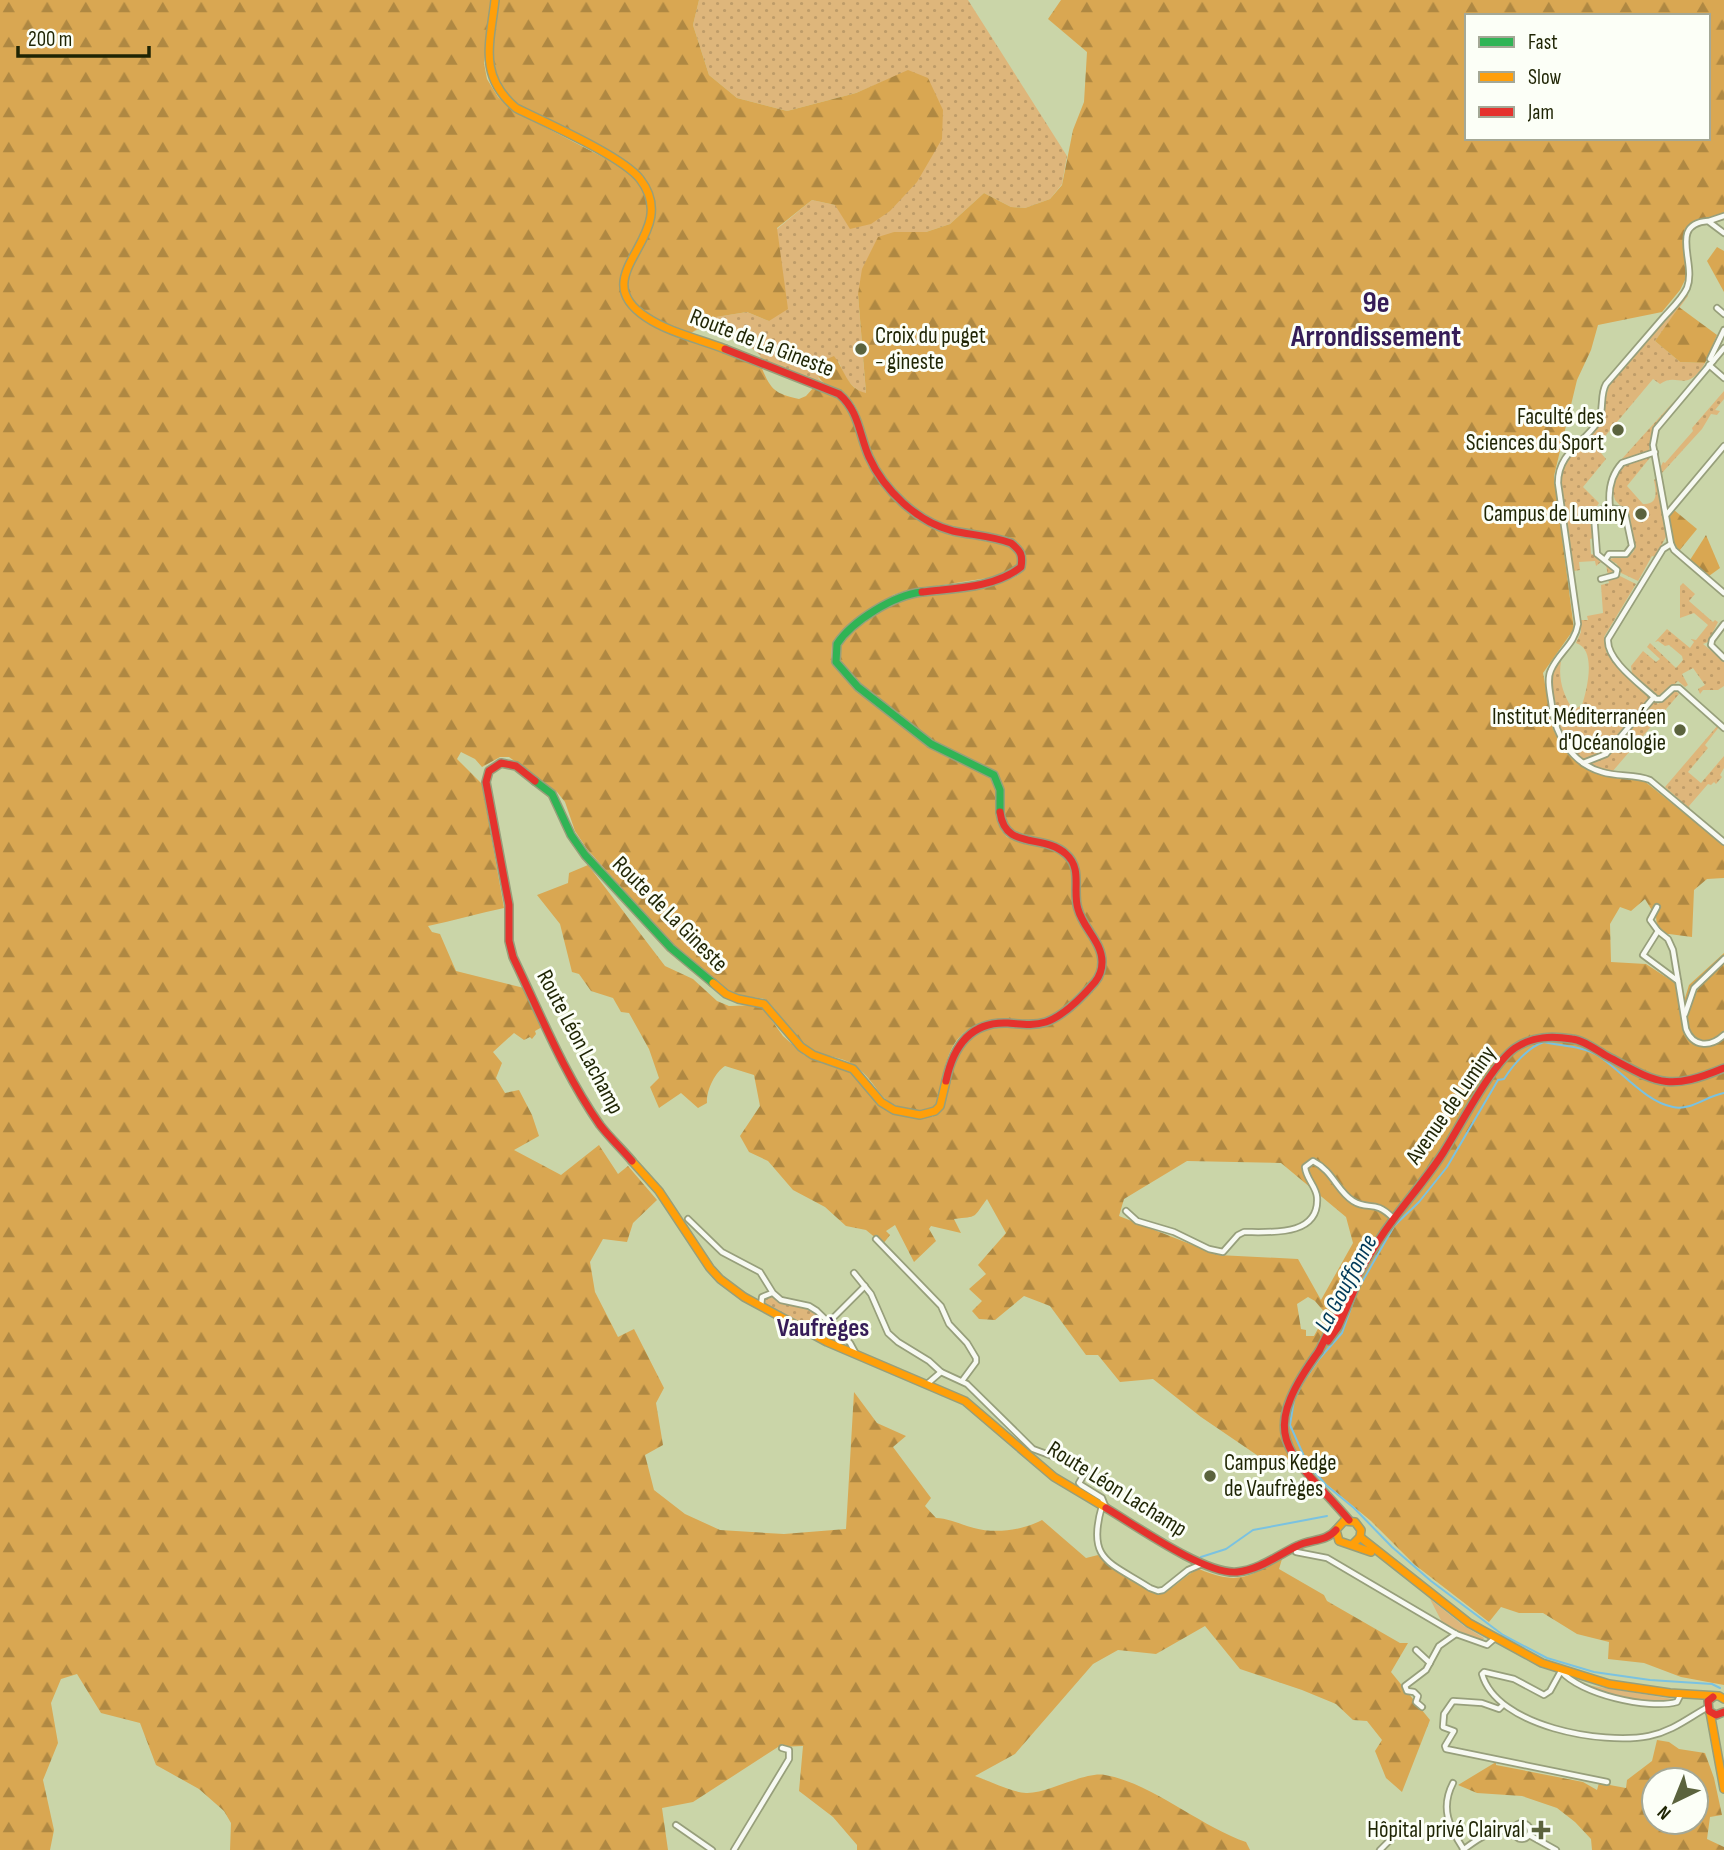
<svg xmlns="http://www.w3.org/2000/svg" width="1724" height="1850" font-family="'Sofia Sans Condensed',sans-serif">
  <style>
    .grass { fill: url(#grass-dots) }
    .forest { fill: url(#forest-firs); fill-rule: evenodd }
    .garden { fill: #deb67b }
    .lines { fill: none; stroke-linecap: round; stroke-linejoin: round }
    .stream { stroke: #7ac2e1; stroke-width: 2 }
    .street-casing { stroke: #979f7b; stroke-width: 8 }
    .fast-casing { stroke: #979f7b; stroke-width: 10 }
    .slow-casing { stroke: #979f7b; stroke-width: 10 }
    .jam-casing { stroke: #979f7b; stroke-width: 10 }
    .street { stroke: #f7f9f2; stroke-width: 4.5 }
    .fast { stroke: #30b455; stroke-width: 7 }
    .slow { stroke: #ff9f0a; stroke-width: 7 }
    .jam { stroke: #e5322d; stroke-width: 7 }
    .poi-dot { fill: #5b633d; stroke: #fcfff7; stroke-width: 2.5 }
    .labels { text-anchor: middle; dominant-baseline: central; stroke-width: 6; stroke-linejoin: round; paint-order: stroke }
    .poi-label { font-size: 23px; fill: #1f2504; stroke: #fcfff7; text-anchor: end }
    .street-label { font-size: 23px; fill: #1f2504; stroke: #fcfff7 }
    .water-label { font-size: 24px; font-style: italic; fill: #003a59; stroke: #fcfff7 }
    .quarter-label { font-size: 26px; font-weight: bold; fill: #361d57; stroke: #fcfff7 }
    .district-label { font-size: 30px; font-weight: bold; fill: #361d57; stroke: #fcfff7 }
  </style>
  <defs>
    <pattern id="grass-dots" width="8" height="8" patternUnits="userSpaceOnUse" patternTransform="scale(1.75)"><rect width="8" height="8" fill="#deb67b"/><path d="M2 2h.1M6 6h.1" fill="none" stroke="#be9c69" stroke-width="1.8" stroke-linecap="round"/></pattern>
    <pattern id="forest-firs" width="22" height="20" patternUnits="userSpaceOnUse" patternTransform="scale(1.75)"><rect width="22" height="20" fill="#d9a752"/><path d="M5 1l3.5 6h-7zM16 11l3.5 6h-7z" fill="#af8842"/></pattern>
  </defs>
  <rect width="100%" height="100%" fill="#cad5a8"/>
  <g class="grass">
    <path d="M699 0H968L1067 156 1062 184 1050 199 1025 208 1011 207 984 193 950 224 926 232H894L858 294 866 394C851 389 844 376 839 362L818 378 823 383 761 360 760 355 747 344 701 328 691 333 716 317 747 312 769 321 777 229 812 200 835 205 908 71 856 93 787 111 737 98 709 75 693 25Z"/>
    <path d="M1686 293 1688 296 1655 341 1680 362 1705 363C1686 395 1678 371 1660 384L1653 379 1596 447 1606 459 1583 487 1599 503 1591 516 1594 538 1590 539 1591 554 1595 555 1615 569V572L1608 576 1606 564 1601 562 1596 566 1595 561 1579 562 1580 570 1574 571 1560 485 1562 469 1575 447 1600 422 1609 385Z"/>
    <polygon points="1724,391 1724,399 1715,410 1720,411 1717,415 1711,414 1702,429 1661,474 1660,468 1663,462 1665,463 1693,431 1692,428"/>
    <polygon points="1676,399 1658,421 1652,434 1649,451 1620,461"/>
    <path d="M1653 454 1627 486 1643 504C1659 505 1656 491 1654 480L1656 478 1667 535 1655 557 1652 556 1638 581 1619 572 1617 564 1609 559 1630 555 1634 551 1630 516 1615 500 1612 489 1622 465Z"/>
    <path d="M1618 575 1636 584 1604 637 1606 638V652L1658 704 1675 690 1679 694 1612 772C1562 762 1555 724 1551 680L1552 673 1561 661C1558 679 1563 694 1573 710L1582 705C1587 690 1597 649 1576 643L1581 632V620H1588L1587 616 1603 613 1601 585 1609 583 1608 580Z"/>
    <polygon points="1683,583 1695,594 1689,601 1713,622 1715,620 1718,622 1708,642 1703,644 1724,661 1724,686 1718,690 1703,690 1700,694 1698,689 1705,685 1693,668 1682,674 1688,685 1685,687 1678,681 1661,697 1657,697 1632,673 1631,666 1643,651 1656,662 1660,659 1647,647 1650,643 1676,668 1683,660 1682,656 1669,645 1665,646 1658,641 1655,642 1667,629 1690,648 1694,642 1691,639 1696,640 1708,625 1694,613 1680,618 1680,586"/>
    <polygon points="1718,725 1719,727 1705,745 1708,748 1688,772 1701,783 1724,756 1724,768 1720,775 1722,777 1716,784 1714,782 1711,785 1708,784 1689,806 1690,809 1665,787"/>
    <polygon points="768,1297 772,1297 783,1304 813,1310 846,1346 766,1304 765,1300"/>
  </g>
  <g class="forest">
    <path d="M0 0H492L484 63 487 79 498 97 514 111 622 167C704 226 558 277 654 325L761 366C771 390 774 393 799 399L806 396 814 387C825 391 838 395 846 405 856 416 857 432 861 445 871 476 897 506 924 523 949 538 980 539 1007 545L1016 551 1020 563 1015 570 1000 576 905 591 893 595 840 633 832 645 831 657 834 665 871 702 935 751 991 778C1005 799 987 817 1007 837 1026 845 1052 842 1067 858 1080 874 1068 893 1074 910 1082 932 1111 954 1094 978 1079 991 1061 1014 1042 1019 1029 1023 1013 1018 999 1020 946 1024 946 1066 937 1104 932 1111 926 1112 918 1111 875 1106 882 1085 854 1065 841 1056 822 1057 809 1048 790 1035 782 1014 765 999L737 995 726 990 669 941 587 849 575 831 565 802 557 792 509 757H500L482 767 475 759 461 752 457 759 482 784 504 908C479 913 453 921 428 926L432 932 440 934 456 971 524 988 542 1027 535 1031 536 1034 532 1039 530 1037 524 1040 514 1033 493 1052 502 1063 496 1078 505 1093 519 1090 532 1115 539 1136 514 1150 561 1175 599 1145 618 1174 628 1166 657 1200 633 1223 627 1242 603 1239 590 1262 595 1292 618 1337 634 1329 664 1388 656 1403 663 1445 645 1455 654 1490 685 1514 720 1530 784 1534 846 1529 854 1392 877 1423 906 1436 893 1447 931 1498 925 1506 936 1518C948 1518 962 1525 974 1528 996 1534 1023 1530 1042 1520L1086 1558 1098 1555C1107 1564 1148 1595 1160 1593 1174 1590 1185 1574 1199 1569 1238 1585 1246 1578 1282 1559L1279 1569 1324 1595 1327 1601 1400 1643H1408L1391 1672 1430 1720 1402 1792 1386 1778 1375 1751 1382 1740 1367 1721 1353 1720 1336 1704 1302 1690 1240 1669 1205 1626 1156 1654 1118 1650 1093 1664 1015 1754 975 1776C989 1781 1012 1792 1026 1793 1047 1794 1085 1771 1105 1775 1152 1783 1201 1827 1246 1842L1250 1850H857V1845L833 1817 799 1791 803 1746 778 1747 693 1802 662 1808 668 1850H230L231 1823 224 1811 199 1789 156 1765 140 1723 101 1713 77 1674 61 1679 51 1703 58 1743 43 1780 54 1830 50 1850H0Z"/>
    <path d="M498 0H699L693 25 709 75 737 98 787 111 856 93 908 70 928 78 943 110 942 139 917 182 890 211 871 224 850 229 835 205 812 200 777 228 788 309 769 321 747 312 716 317 691 333C662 322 615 309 630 268 633 259 640 253 644 245 648 237 648 227 650 219 652 205 654 195 647 182 632 158 546 121 517 106 479 77 494 41 498 0Z"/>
    <path d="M1061 0H1724V214L1696 221 1685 229 1683 239 1687 276 1680 290 1662 312 1598 325 1591 350 1577 380 1554 476 1574 629 1543 673 1553 729 1561 744 1576 761 1591 771 1616 778 1643 780 1724 845V878L1707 879 1694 890 1692 937 1669 934 1658 935 1656 917 1645 899 1631 911 1620 907 1610 924 1611 962 1646 964 1675 983 1685 998 1689 985 1724 953V1685L1681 1677 1644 1663 1608 1659 1609 1642 1577 1634 1543 1613H1519L1501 1607 1489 1622 1415 1565 1371 1521 1324 1482 1305 1456 1270 1464 1201 1417 1153 1379 1120 1382 1098 1355H1086L1050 1306 1024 1296 995 1320 979 1319 972 1311 982 1301 969 1289 986 1274 978 1265 1006 1233 987 1199C972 1219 979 1216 954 1219L961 1233 931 1226 929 1229 936 1241 914 1262 895 1225 886 1231 890 1235 883 1244 866 1230 846 1226 825 1207 793 1190 768 1161 749 1152 740 1136 760 1106 754 1075 725 1066C715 1072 706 1091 707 1103L698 1108 681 1093 659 1108 650 1087 659 1078 649 1049 629 1013 621 1012 613 998 591 991 579 974 572 972 560 924 537 895 568 883 569 873 588 865 665 966 693 979 717 1001 729 1006 758 1005 762 1007 783 1036 804 1055 842 1068 856 1076 879 1104 913 1116 932 1117C954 1104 942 1060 970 1037 987 1024 1007 1026 1027 1026 1031 1026 1039 1027 1043 1025 1054 1021 1087 991 1098 982 1121 950 1084 933 1079 904 1076 886 1085 869 1070 853 1054 837 1030 840 1010 832 995 811 1009 801 999 779L938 745 875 697 843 666 838 659V647L844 637 896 601 906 597 1011 579C1020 575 1027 569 1026 559 1025 532 967 534 947 527 928 520 913 508 899 494 886 480 874 463 867 445 863 431 862 416 854 404 843 389 820 389 816 370L822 361 834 356C845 370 847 389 866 393L858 294 862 269 878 237 894 232H926L950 224 984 193 1011 207 1025 208 1050 199 1062 185 1073 130 1084 102 1087 52 1048 19ZM1467 16H1708V138H1467ZM1187 1161 1281 1163 1346 1217 1353 1243 1321 1300 1298 1259 1218 1255 1119 1216 1124 1199ZM1308 1297 1315 1301 1326 1314 1314 1336H1306V1330L1301 1329 1297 1304Z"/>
    <polygon points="1717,247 1724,251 1724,292 1707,261"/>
    <polygon points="1679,307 1717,335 1705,363 1680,362 1655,341"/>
    <polygon points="1674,510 1697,529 1679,551 1674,543 1669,517"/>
    <polygon points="1706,535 1720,568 1709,576 1690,560"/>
    <path d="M1657 1740 1669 1742 1679 1749 1705 1753 1714 1778 1722 1815 1710 1817 1707 1839 1724 1847V1850H1592L1591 1839 1575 1822 1557 1808 1522 1796 1477 1793 1458 1785 1496 1762V1765L1583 1782 1597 1790 1599 1783 1626 1788 1627 1780 1652 1761ZM1654 1780H1696V1822H1654Z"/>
  </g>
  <g class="garden">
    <polygon points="1430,1599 1464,1626 1484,1638 1482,1641 1443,1624"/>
    <path d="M1587 1685 1673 1699V1700C1645 1708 1614 1696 1587 1685Z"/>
  </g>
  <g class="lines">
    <g class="stream">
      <polyline points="1201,1557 1226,1549 1253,1530 1327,1516"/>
      <path d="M1720 1688 1712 1684 1650 1680 1594 1672 1547 1658 1503 1635 1431 1581 1392 1547 1354 1508 1326 1485 1307 1463 1290 1425 1294 1400 1303 1382 1319 1359 1342 1333 1357 1291 1394 1226 1419 1202 1447 1167 1498 1080 1504 1079C1513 1065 1528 1047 1544 1042 1561 1046 1582 1046 1597 1055 1620 1069 1645 1102 1673 1107 1691 1111 1706 1096 1724 1093"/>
    </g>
    <g class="street-casing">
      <g id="street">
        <polyline points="1709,221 1724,216"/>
        <path d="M1724 233 1708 221C1668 224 1697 263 1687 288 1682 299 1671 309 1663 318 1644 340 1625 362 1606 384 1599 396 1605 412 1597 423 1583 444 1558 453 1558 483L1578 624C1575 644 1559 652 1551 670 1546 680 1551 696 1552 707 1555 736 1573 764 1602 772 1618 777 1635 774 1650 780L1724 842"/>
        <polyline points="1717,308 1724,314"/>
        <polyline points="1724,348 1656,429 1653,445 1671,544 1674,550 1724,593"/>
        <polyline points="1713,361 1710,359 1724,330"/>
        <polyline points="1709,365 1724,378"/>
        <polyline points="1667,514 1724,446"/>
        <path d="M1671 544 1663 549 1608 639C1606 660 1640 684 1656 699H1661L1673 688H1679L1724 728"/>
        <polyline points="1605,560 1609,554 1626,554 1632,546 1625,513 1622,510 1610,508"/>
        <path d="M1601 579 1616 575 1617 570 1597 554 1594 515 1600 510 1610 508C1608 492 1610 476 1622 463L1655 452"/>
        <polyline points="1724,624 1712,640 1711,645 1724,658"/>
        <polyline points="1583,763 1606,754 1654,697"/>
        <polyline points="1657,907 1650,920 1658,931 1643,955 1678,981"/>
        <path d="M1658 931 1668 939 1673 950 1686 1029C1693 1047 1710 1048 1724 1035"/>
        <polyline points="1685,1014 1694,988 1724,959"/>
        <path d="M1126 1211 1137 1221 1174 1232 1209 1249 1223 1252 1238 1235 1244 1232C1270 1232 1320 1237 1317 1197 1316 1186 1306 1179 1305 1167L1313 1161C1333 1171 1337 1191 1353 1201 1369 1211 1374 1199 1393 1218"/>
        <polyline points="688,1219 722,1252 760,1272 773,1293 781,1300 809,1306 817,1311 850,1343 856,1354"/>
        <polyline points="876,1239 941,1306 949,1324 967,1343 976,1358 976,1362 962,1381"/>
        <polyline points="854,1273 871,1294 888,1333 898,1342 929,1361 941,1372"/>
        <polyline points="761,1306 762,1297 772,1293"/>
        <polyline points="829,1322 865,1286"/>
        <polyline points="927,1384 941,1372 967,1384 1033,1449 1085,1468 1086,1471 1079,1483 1081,1485 1102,1498 1106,1508"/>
        <path d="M1102 1506C1086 1561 1110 1562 1150 1588L1158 1591 1163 1590 1188 1570 1202 1564"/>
        <polyline points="1296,1552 1327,1558 1456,1634 1487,1645 1495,1638"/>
        <polyline points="1416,1650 1430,1663"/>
        <path d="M1681 1694 1677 1702C1648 1710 1580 1694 1561 1671L1550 1691 1544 1695 1514 1679 1484 1672 1482 1674C1497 1727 1603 1745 1649 1736 1673 1731 1688 1718 1708 1707"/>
        <polyline points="1503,1705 1499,1709 1482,1703 1453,1701 1444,1714 1443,1727 1454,1731 1445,1746 1446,1749 1607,1782"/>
        <polyline points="1422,1707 1416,1702 1418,1696 1414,1692 1407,1691 1405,1686 1426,1670 1439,1646 1456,1634"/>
        <path d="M1453 1783C1440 1808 1449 1827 1464 1850"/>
        <circle cx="1522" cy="1831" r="8"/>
        <polyline points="676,1825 712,1850"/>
        <polyline points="1529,1835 1556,1850"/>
        <polyline points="734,1850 789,1759 789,1750 782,1748"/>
        <polyline points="1380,1850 1394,1836"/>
        <path d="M1463 1850C1480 1837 1492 1829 1514 1830"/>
      </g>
    </g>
    <g class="fast-casing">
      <g id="fast">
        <path d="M922 592C894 595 852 621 837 644L836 662 858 687 931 744 994 775 1000 790V812"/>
        <polyline points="535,781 552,794 571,835 585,855 671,948 713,983"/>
      </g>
    </g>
    <g class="slow-casing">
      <g id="slow">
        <path d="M495 0C490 44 478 76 516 108 546 123 622 156 640 179 684 236 581 274 646 317 668 332 699 339 725 349"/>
        <polyline points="713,983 726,994 738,999 764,1004 801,1047 813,1055 853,1069 881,1102 894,1110 920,1115 935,1111 940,1106 946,1081"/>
        <polyline points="632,1161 659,1191 710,1268 720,1279 744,1297 827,1342 965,1401 1054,1477 1106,1508"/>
        <polyline points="1360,1537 1469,1623 1542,1663 1609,1684 1670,1693 1719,1696 1724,1699"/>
        <polyline points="1352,1545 1360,1537 1361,1530 1355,1522 1344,1521 1336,1530 1339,1541 1371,1552"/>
        <polyline points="1710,1712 1724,1789"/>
      </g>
    </g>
    <g class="jam-casing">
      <g id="jam">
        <path d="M725 349 839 394C859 411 859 434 869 457 884 490 917 522 953 531 972 535 992 536 1011 543 1021 551 1023 555 1021 567 994 588 955 588 922 592"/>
        <path d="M535 781 516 766 501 763 489 771 486 782 509 905V941L513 957C540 1013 564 1074 600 1125 610 1138 622 1149 632 1161"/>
        <path d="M946 1081C953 1047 970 1021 1008 1023 1021 1024 1034 1026 1046 1022 1063 1016 1083 996 1095 982 1099 977 1102 969 1102 962 1102 942 1083 928 1078 909 1072 890 1083 869 1066 854 1043 833 1005 851 1000 812"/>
        <polyline points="1328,1341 1338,1327 1358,1281"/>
        <path d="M1319 1351C1339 1311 1358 1271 1383 1234 1402 1206 1425 1181 1443 1153 1460 1126 1492 1064 1515 1048 1533 1036 1552 1036 1572 1039 1583 1040 1595 1049 1605 1055 1658 1083 1666 1092 1724 1068"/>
        <path d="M1319 1351C1254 1440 1290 1451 1349 1520"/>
        <path d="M1106 1508C1135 1525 1205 1575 1237 1572 1259 1570 1278 1555 1297 1546 1310 1539 1326 1542 1336 1530"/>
        <polyline points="1713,1697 1708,1701 1709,1711 1716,1715 1724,1712"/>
      </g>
    </g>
    <use href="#street" class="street"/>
    <use href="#fast" class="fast"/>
    <use href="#slow" class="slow"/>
    <use href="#jam" class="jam"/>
  </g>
  <g class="poi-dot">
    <circle cx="861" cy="349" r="7"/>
    <circle cx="1618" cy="430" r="7"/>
    <circle cx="1641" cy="514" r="7"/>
    <circle cx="1680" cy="730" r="7"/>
    <circle cx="1210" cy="1476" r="7"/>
    <path d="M1537.5 1819.5h7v7h7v7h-7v7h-7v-7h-7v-7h7z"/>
  </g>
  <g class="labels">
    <g class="poi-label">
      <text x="875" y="336" text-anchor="start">Croix du puget<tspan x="875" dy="26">- gineste</tspan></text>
      <text x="1604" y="417">Faculté des<tspan x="1604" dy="26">Sciences du Sport</tspan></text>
      <text x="1627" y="514">Campus de Luminy</text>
      <text x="1666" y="717">Institut Méditerranéen<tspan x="1666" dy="26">d'Océanologie</tspan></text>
      <text x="1224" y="1463" text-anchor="start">Campus Kedge<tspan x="1224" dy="26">de Vaufrèges</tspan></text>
      <text x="1525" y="1830">Hôpital privé Clairval</text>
    </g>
    <g class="street-label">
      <text transform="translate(762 343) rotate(21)">Route de La Gineste</text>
      <text transform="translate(670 914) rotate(45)">Route de La Gineste</text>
      <text transform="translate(580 1042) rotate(62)">Route Léon Lachamp</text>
      <text transform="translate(1451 1105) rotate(-55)">Avenue de Luminy</text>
      <text transform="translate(1117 1489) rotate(32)">Route Léon Lachamp</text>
    </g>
    <g class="water-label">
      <text transform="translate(1346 1283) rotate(-62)">La Gouffonne</text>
    </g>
    <g class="quarter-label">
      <text x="823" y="1328">Vaufrèges</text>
    </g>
    <g class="district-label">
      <text x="1376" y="303">9e<tspan x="1376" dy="34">Arrondissement</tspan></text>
    </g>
  </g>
  <rect x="1465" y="14" width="245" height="126" fill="#fcfff7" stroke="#a4a896" stroke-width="2"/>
  <rect x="1479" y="37" width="35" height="10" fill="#30b455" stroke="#a4a896" stroke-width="2"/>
  <text x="1528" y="49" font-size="21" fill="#1f2504">Fast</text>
  <rect x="1479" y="72" width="35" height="10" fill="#ff9f0a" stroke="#a4a896" stroke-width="2"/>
  <text x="1528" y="84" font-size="21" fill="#1f2504">Slow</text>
  <rect x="1479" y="107" width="35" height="10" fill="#e5322d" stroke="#a4a896" stroke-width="2"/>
  <text x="1528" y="119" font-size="21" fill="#1f2504">Jam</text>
  <g transform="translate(1675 1801) rotate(223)"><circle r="33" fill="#fcfff7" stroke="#a4a896" stroke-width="2"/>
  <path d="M0-5L12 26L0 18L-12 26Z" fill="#5b633d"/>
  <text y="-10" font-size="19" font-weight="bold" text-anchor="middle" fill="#1f2504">N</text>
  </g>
  <path d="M18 46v10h131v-10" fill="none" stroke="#1f2504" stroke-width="3.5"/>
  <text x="28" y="46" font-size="21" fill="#1f2504" stroke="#fcfff7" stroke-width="5" paint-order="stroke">200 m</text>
</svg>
